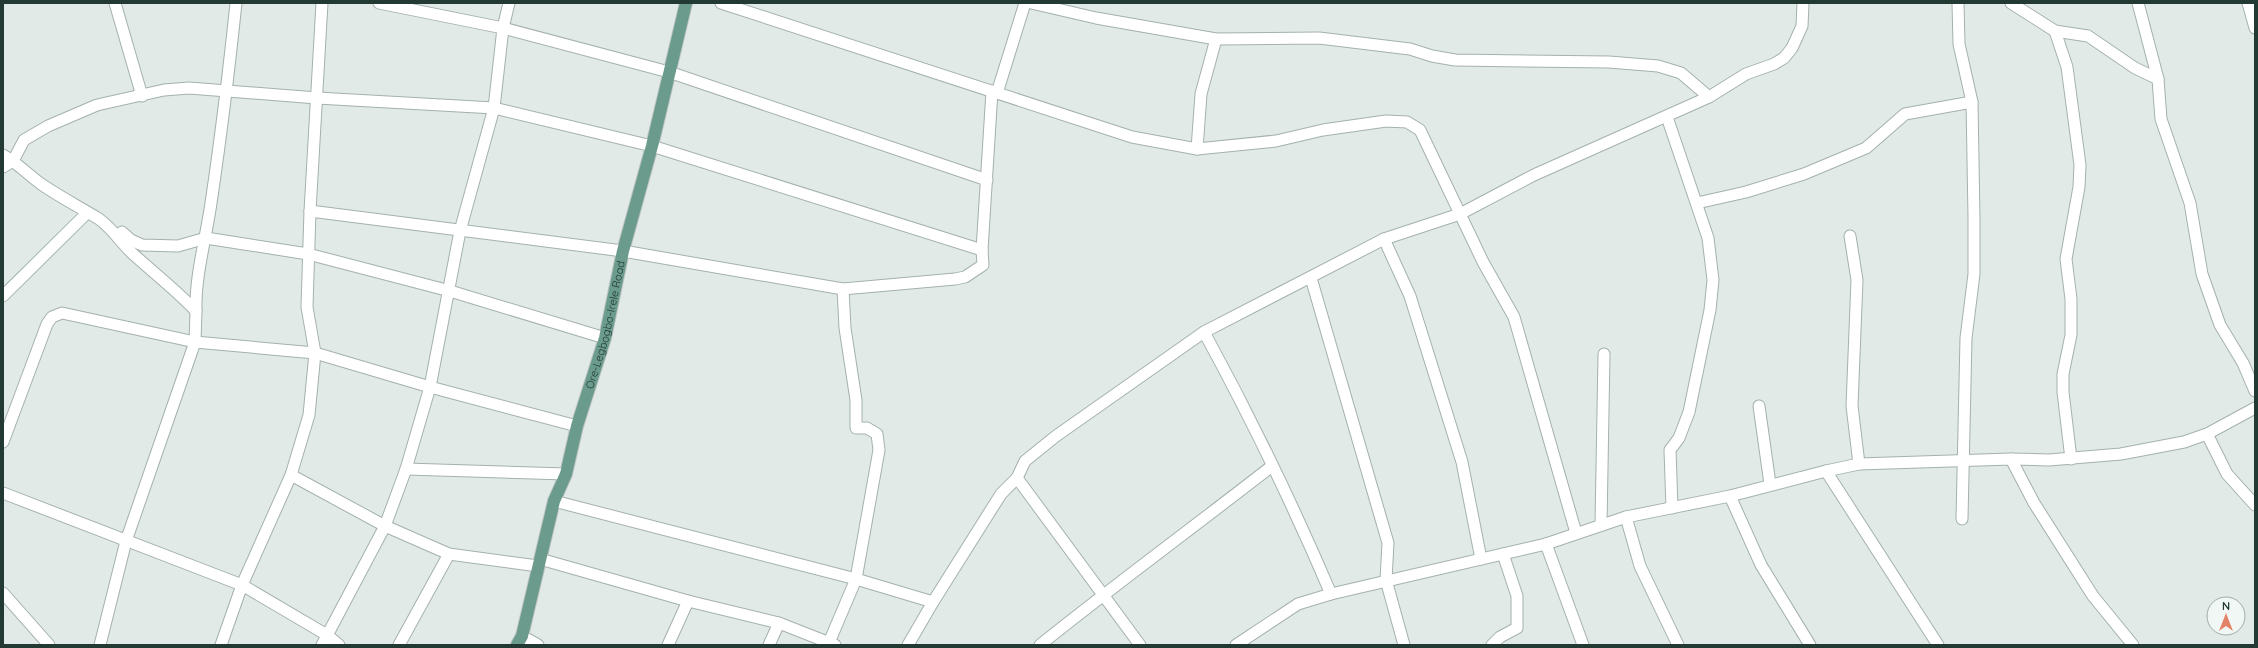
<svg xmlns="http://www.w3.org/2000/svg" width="2258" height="648" font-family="Quicksand,sans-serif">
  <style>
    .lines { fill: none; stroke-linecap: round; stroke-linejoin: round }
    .minor-casing { stroke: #a4b1ad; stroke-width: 13 }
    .major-casing { stroke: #bdc4c2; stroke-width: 14 }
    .minor { stroke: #fff; stroke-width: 11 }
    .major { stroke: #6a9b8d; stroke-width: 12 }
    .labels { text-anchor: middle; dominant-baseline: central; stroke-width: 3.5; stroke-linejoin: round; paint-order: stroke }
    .street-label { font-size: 11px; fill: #233933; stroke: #f1f7f4 }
  </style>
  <rect width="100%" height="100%" fill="#e1eae6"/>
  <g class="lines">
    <g class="minor-casing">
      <g id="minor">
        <polyline points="115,3 142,96"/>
        <polyline points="379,3 503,28 669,72 987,180"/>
        <polyline points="721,3 1132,137 1197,149 1276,141 1323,130 1386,121 1407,122 1420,130 1483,262 1514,317 1576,533"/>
        <polyline points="1031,3 1096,18 1216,39 1319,38 1410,49 1432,56 1455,60 1609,62 1658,66 1681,73 1709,97"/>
        <polyline points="1958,3 1959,44 1972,102 1974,218 1974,274 1966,338 1962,519"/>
        <polyline points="2011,3 2055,31 2088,36 2135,68 2158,79 2161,119 2190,203 2202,274 2220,325 2243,363 2255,391"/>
        <polyline points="2138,3 2158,79"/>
        <polyline points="2248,3 2255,28"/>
        <polyline points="2055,31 2067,67 2080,165 2079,187 2066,259 2071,299 2071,335 2063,374 2063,392 2071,459"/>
        <polyline points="997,93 1025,3"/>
        <polyline points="1667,117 1708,238 1713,280 1710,310 1689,412 1679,438 1670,450 1672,508"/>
        <polyline points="1197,149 1201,94 1216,39"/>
        <path d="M3 155C18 163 30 177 44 186 62 198 81 208 99 219 113 229 121 243 133 254 154 273 176 290 196 311L195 342 126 541 100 645"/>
        <polyline points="3,167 13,161 24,140 48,126 97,105 164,90 189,88 317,98 494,108 652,146 982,250"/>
        <polyline points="1697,203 1746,192 1804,174 1866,148 1905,114 1972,102"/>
        <polyline points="310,211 623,251 843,289 955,279 965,277 983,265 982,250 992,91"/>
        <polyline points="122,232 131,240 142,245 178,246 206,238 308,254 450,291 605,338"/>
        <polyline points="1850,236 1857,280 1852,406 1859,464"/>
        <polyline points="1384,239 1410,296 1462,462 1481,559"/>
        <polyline points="1311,278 1388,543 1386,580 1404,645"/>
        <polyline points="3,296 87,213"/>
        <path d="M196 311C195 275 206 239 211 203 221 136 229 70 236 3"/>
        <path d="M1204 332C1251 418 1293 505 1331 594"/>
        <polyline points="1759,406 1770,484"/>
        <polyline points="2207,434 2227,474 2255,505"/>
        <polyline points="3,442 47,324 52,317 62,313 195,342 315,353 430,387 577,426"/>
        <polyline points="2011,459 2034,503 2093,596 2133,645"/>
        <polyline points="406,469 566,474"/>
        <polyline points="1826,471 1938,645"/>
        <polyline points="291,475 385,526 449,554 538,566"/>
        <polyline points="1017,478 1140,645"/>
        <polyline points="3,493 242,585 327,635 339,645"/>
        <polyline points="1730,496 1761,565 1810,645"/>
        <polyline points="554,501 856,579 933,602"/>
        <polyline points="1626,517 1640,566 1678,645"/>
        <polyline points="1601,525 1604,354"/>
        <polyline points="1546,544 1583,645"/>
        <polyline points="540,559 688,601 779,623 835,645"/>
        <polyline points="3,593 49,645"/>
        <polyline points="522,636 538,645"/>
        <polyline points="221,645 242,585 291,475 309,415 315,353 307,307 310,211 322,3"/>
        <polyline points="322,645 385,526 406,469 430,387 460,231 494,108 503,28 509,3"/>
        <polyline points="399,645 449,554"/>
        <polyline points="668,645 688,601"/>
        <polyline points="769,645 779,623"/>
        <polyline points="828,645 856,579 879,450 877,434 867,428 856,428 856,400 845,328 843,289"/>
        <polyline points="908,645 933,602 1001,494 1017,478 1025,461 1056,436 1204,332 1384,239 1460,214 1534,175 1709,97 1746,74 1774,64 1784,58 1792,48 1802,26 1803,3"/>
        <path d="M1040 645C1116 584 1195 526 1272 466"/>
        <polyline points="1236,645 1298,604 1331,594 1546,544 1626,517 1730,496 1826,471 1859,464 2011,459 2049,460 2121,454 2184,442 2207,434 2255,408"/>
        <polyline points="1492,645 1500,637 1517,628 1517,596 1503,554"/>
      </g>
    </g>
    <g class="major-casing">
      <g id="major">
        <path id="s1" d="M517 645 522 636 554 501 566 474 577 426 605 338 623 251 652 146 686 3"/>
      </g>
    </g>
    <use href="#minor" class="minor"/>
    <use href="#major" class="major"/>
  </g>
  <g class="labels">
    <g class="street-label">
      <text stroke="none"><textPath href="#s1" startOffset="333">Ore-Legbogbo-Irele Road</textPath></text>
    </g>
  </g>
  <rect width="2258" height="648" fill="none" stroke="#233933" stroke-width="8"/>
  <g transform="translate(2226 616)"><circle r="19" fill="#f1f7f4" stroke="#9faba7"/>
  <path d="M0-3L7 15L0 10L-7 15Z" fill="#e38266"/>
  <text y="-6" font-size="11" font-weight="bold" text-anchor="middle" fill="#233933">N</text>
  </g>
</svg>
